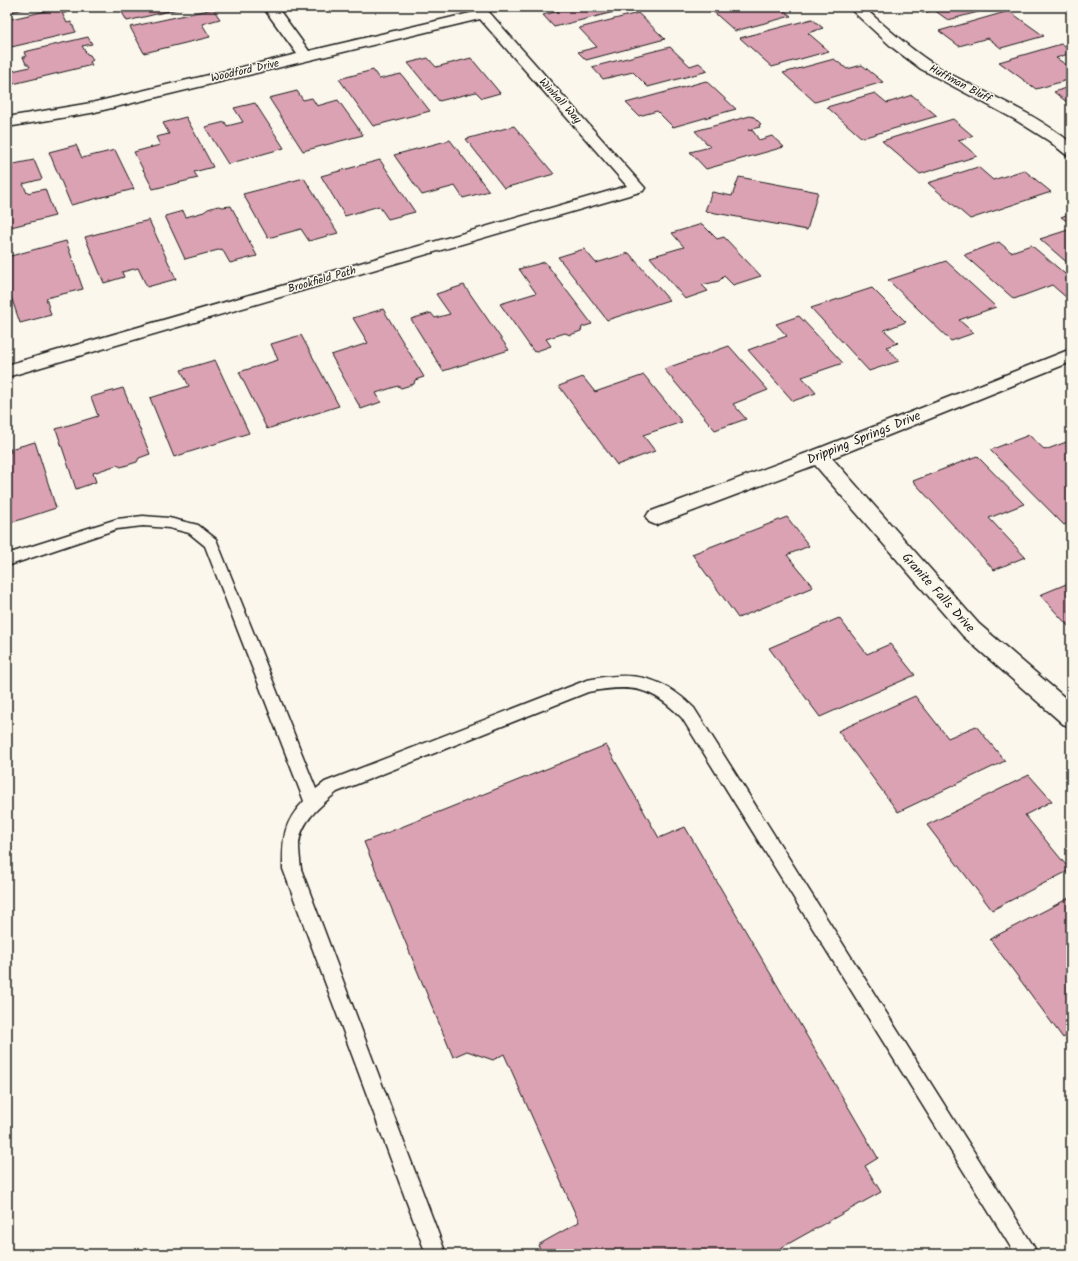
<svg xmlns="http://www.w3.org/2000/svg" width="1078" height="1261" font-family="Kalam,sans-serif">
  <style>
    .building { fill: #dba2b4; stroke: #1c1c1c }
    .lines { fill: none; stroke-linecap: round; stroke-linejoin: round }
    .service-casing { stroke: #1c1c1c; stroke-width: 3 }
    .minor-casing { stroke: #1c1c1c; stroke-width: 3 }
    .service { fill: #fbf7ec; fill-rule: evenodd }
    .minor { fill: #fbf7ec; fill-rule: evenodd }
    .labels { text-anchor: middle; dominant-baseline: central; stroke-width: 3; stroke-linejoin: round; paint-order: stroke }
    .far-street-label { font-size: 11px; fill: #1c1c1c; stroke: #fbf7ec }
    .street-label { font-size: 13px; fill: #1c1c1c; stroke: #fbf7ec }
  </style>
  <rect width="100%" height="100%" fill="#fbf7ec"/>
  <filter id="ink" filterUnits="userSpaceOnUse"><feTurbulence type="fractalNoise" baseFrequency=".025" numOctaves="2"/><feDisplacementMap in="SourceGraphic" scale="8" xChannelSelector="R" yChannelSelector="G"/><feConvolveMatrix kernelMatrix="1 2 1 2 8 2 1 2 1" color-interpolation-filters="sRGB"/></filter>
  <g filter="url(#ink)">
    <g class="building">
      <polygon points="7,7 32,7 7,13"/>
      <polygon points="63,7 66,13 62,13 67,23 71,22 76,32 7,48 7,20"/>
      <polygon points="119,7 186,7 127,21"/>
      <polygon points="555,7 629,7 630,8 554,27 543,15 559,11"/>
      <polygon points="708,7 780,7 791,16 735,31"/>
      <polygon points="915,7 992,7 993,8 948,20 934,10 923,13"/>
      <polygon points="213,9 220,19 202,24 210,37 144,53 130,27"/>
      <polygon points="1009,11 1044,36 1001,48 988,38 959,46 939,31"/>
      <polygon points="638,13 665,39 586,60 578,52 597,47 579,28"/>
      <polygon points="812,19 823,28 808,33 829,51 772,67 740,38"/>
      <polygon points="88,37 92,44 82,46 87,54 90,55 93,60 90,62 92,65 13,84 8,72 30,67 28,64 26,64 23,57 26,57 24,52"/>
      <polygon points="1061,44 1071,51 1071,53 1056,58 1071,68 1071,79 1036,89 999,62"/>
      <polygon points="670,47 690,66 699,63 708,71 648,87 633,72 603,79 592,67"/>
      <polygon points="428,58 436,67 471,58 500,93 482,98 476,92 439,101 408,63"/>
      <polygon points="834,59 847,69 862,65 883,82 815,102 783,73"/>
      <polygon points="373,70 379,79 401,74 430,111 373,126 339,79"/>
      <polygon points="706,81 736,109 673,127 657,111 639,116 626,103"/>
      <polygon points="1071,86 1071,102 1068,103 1054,92"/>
      <polygon points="297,91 303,100 312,98 317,106 338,100 363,135 303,151 269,98"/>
      <polygon points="875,93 887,103 912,95 937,116 862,138 827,107"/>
      <polygon points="255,103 284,148 228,164 205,127 225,122 227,126 243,122 234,108"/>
      <polygon points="750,116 754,117 761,124 759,125 760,127 748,130 753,131 759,140 772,136 784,147 706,169 690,152 710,147 695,131"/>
      <polygon points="186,117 213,167 194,172 198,178 153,189 134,152 160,145 156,137 169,134 163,123"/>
      <polygon points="953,119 973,136 958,140 977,156 920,174 882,141"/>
      <polygon points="514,126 554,174 504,188 466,139"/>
      <polygon points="450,140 489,191 463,198 455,186 422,195 394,155"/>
      <polygon points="76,145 82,158 115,150 134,189 71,205 49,152"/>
      <polygon points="34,160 42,179 23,184 27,193 45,189 55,216 7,228 7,167 10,166 9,165"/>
      <polygon points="380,160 415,212 388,219 379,206 345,216 321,176"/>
      <polygon points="978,167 993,180 1024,170 1051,192 970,219 928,183"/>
      <polygon points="739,177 818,192 807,230 705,211 712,192 732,196"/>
      <polygon points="304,178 338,233 309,241 301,229 268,238 243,194"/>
      <polygon points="218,206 223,207 231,206 257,256 230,263 222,249 185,259 165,216 183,211 186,217 204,212 208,209"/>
      <polygon points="1071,213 1071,224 1061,217"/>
      <polygon points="149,220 176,279 147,287 138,268 122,272 124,277 104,283 85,237"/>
      <polygon points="702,224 717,239 724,237 761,276 733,285 724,276 719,281 702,285 708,291 685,299 650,257 684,247 672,233"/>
      <polygon points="1071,229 1071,266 1040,239"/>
      <polygon points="66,241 83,289 46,298 51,315 20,323 7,285 7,257"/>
      <polygon points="999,242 1011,252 1031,245 1071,279 1071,296 1067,298 1052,285 1014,299 964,255"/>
      <polygon points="584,249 596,263 629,253 669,300 607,320 558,257"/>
      <polygon points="946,261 996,307 959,320 974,333 951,341 888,280"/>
      <polygon points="545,262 592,324 582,327 581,331 570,335 565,333 546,339 551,346 534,352 500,304 536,293 519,269"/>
      <polygon points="464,285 509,350 443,371 411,319 431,313 435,318 450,314 436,294"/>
      <polygon points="872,288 906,322 884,330 898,343 886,347 899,361 869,371 811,308"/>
      <polygon points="383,309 424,377 415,380 414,384 401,388 398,386 376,393 381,402 361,409 331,355 368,343 353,318"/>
      <polygon points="799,316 843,363 802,377 816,393 793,401 748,350 787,336 776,324"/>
      <polygon points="301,335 339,406 267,429 239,372 278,360 271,344"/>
      <polygon points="729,346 768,390 733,404 746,419 715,430 664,369"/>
      <polygon points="215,360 249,433 174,457 150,398 189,386 181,370"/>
      <polygon points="644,375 682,422 643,435 655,451 617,465 559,386 583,377 595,392"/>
      <polygon points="123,388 150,454 139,458 137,462 121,467 117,465 93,473 96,482 76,489 56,429 98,416 91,397"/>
      <polygon points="1029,435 1045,450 1069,441 1071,443 1071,522 1064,525 990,450"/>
      <polygon points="35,442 56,508 7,524 7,453 11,452 10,449"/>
      <polygon points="977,456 1024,504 989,518 1025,557 994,570 913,481"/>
      <polygon points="787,517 809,546 787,555 813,587 738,618 692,554"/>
      <polygon points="1071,582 1071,629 1040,595"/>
      <polygon points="839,618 867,654 890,644 915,675 820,717 769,648"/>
      <polygon points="915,696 948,738 976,726 1005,761 898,812 838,731"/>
      <polygon points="606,745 659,838 685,827 878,1158 865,1166 881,1192 770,1254 542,1254 538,1245 579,1222 504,1054 493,1060 467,1051 453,1057 364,842"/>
      <polygon points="1029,775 1052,801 1025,815 1070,870 992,910 927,825"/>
      <polygon points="1071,897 1071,1033 1063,1038 990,939"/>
    </g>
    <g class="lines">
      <g class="service-casing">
        <path id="service" d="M143 516 169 518 198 525 216 539 316 789 325 782 587 680C632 671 660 675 694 708L1034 1247 1037 1254H1015L682 718C651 686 631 684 588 692L337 792C320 806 301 821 299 844 299 852 300 861 301 869L446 1254H426L283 869C283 839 282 824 304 801L205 546 189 533 169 528 143 526 117 529 7 566V554L117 519Z"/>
      </g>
      <g class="minor-casing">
        <g id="minor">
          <polygon points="263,7 277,7 309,51 483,10 488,11 645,188 643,191 7,377 7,365 627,186 480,19 91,113 7,127 7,117 91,103 297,54"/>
          <path d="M848 7H863C891 31 917 56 950 74 991 96 1035 113 1071 143V156L1065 154 1049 141 1014 119 921 69 893 48Z"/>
          <polygon points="1071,349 1071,362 832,458 979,624 1071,703 1071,727 1063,724 963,636 815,465 656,525 649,522 646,517 649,512 812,451"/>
        </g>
      </g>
      <use href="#service" class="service"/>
      <use href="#minor" class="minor"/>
    </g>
  </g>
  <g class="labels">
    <g class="far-street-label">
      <text transform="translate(245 71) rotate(-13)">Woodford Drive</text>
      <text transform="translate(960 84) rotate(28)">Huffman Bluff</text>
      <text transform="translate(560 101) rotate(48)">Winhall Way</text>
      <text transform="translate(322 280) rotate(-16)">Brookfield Path</text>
    </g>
    <g class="street-label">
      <text transform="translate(864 438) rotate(-22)">Dripping Springs Drive</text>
      <text transform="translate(938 593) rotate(48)">Granite Falls Drive</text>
    </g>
  </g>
  <rect width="1078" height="1261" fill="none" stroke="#fbf7ec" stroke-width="24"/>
  <rect x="12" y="12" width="1054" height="1237" fill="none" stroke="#1c1c1c" stroke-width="1.5" filter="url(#ink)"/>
</svg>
